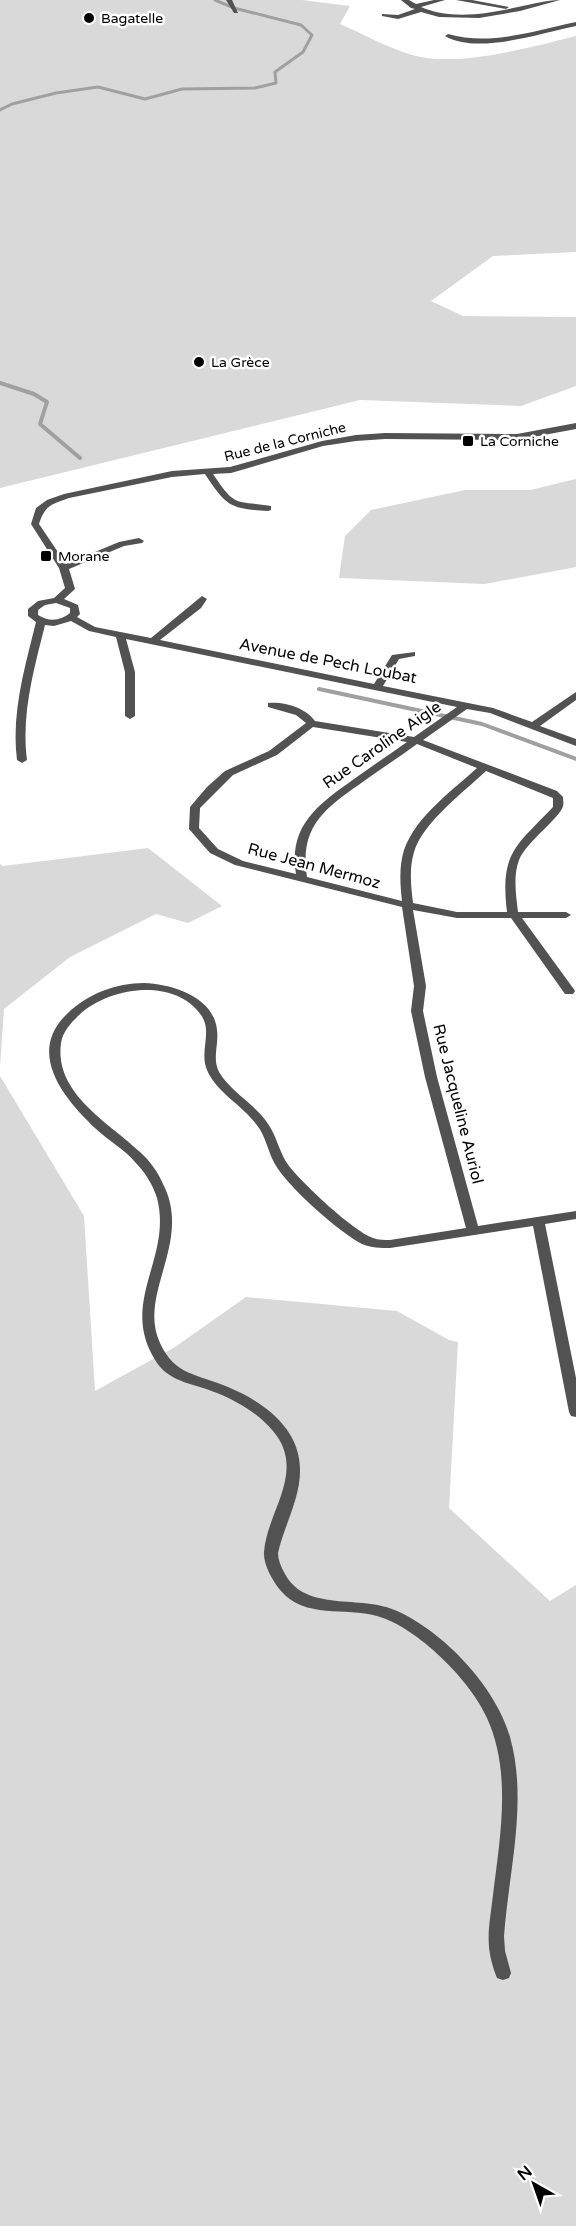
<svg xmlns="http://www.w3.org/2000/svg" width="576" height="2226" font-family="'Varela Round',sans-serif">
  <style>
    .green { fill: #d9d9d9 }
    .lines { fill: none; stroke-linecap: round; stroke-linejoin: round }
    .stream-far1 { stroke: #a0a0a0; stroke-width: 3 }
    .stream { stroke: #a0a0a0; stroke-width: 4 }
    .street { fill: #525252; fill-rule: evenodd }
    .poi-dot { fill: #000; stroke: #fff; stroke-width: 2 }
    .labels { text-anchor: middle; dominant-baseline: central; stroke-width: 5; stroke-linejoin: round; paint-order: stroke }
    .far-poi-label { font-size: 14px; fill: #000; stroke: #fff; text-anchor: start }
    .far-street-label { font-size: 14px; fill: #000; stroke: #fff }
    .street-label { font-size: 16px; fill: #000; stroke: #fff }
  </style>
  <rect width="100%" height="100%" fill="#fff"/>
  <g class="green">
    <path d="M0 0H302L350 6 340 24C363 34 388 48 412 55 457 68 532 47 576 36V252L493 256 431 301 463 316 576 317V386L521 406 360 400 0 488Z"/>
    <polygon points="576,479 576,567 485,584 339,578 345,536 371,510 465,490 530,490"/>
    <polygon points="148,848 222,906 188,923 156,914 70,957 4,1009 0,1067 0,864 3,866"/>
    <polygon points="0,1076 84,1216 95,1391 175,1347 246,1297 397,1311 449,1340 458,1342 449,1508 550,1601 576,1585 576,2226 0,2226"/>
  </g>
  <g class="lines">
    <polyline class="stream-far1" points="0,110 12,104 56,93 98,87 145,99 182,89 255,88 276,83 275,72 303,52 312,35 301,25 234,8 215,0"/>
    <g class="stream">
      <polyline points="0,383 34,394 47,402 40,424 80,458"/>
      <polyline points="319,689 482,724 576,759"/>
    </g>
    <g class="street">
      <polygon points="226,0 232,0 238,13 234,13"/>
      <path d="M401 0H409L416 4 434 0H445L421 7C451 20 487 14 518 7 533 4 546 0 560 0L520 11 479 18 439 17 421 12 398 19 382 16V14L398 15 415 9 411 8Z"/>
      <polygon points="456,0 472,0 509,7 506,9"/>
      <path d="M576 22V26C541 33 477 55 445 36L448 34C490 46 534 31 576 22Z"/>
      <path d="M576 423V429L517 440 385 439 356 441 323 446 231 473 213 474C236 508 234 500 271 506V510L268 511C230 509 226 506 205 474L172 477 69 498C52 504 45 505 39 524L66 564 119 542 139 538 144 541 142 543 124 546 69 569 75 589 64 599 78 605 80 614 77 617 95 627 151 638 202 596 207 599 201 608 160 640 374 684 392 655 415 652V656L399 659 383 686 493 708 532 722 576 692V700L540 726 576 739V746L490 713 467 709 423 740 557 791 563 797C563 800 564 803 563 806 561 817 526 842 519 860 513 876 516 895 518 912H566L571 915 566 918H522L573 988 575 991 573 994H565L511 918H457L413 910 426 986 423 1011 437 1077 478 1226 576 1211V1219L545 1224 576 1378V1417L571 1416 569 1412 533 1226 390 1248C381 1248 371 1248 362 1244 339 1232 293 1191 278 1169 268 1155 267 1137 256 1124 242 1105 216 1092 207 1070 199 1052 213 1031 201 1015 174 977 109 987 79 1015 71 1023 63 1031 61 1043 54 1094 110 1123 140 1152 150 1161 158 1172 163 1184 193 1242 137 1294 160 1343 175 1376 198 1374 228 1387 264 1402 301 1429 300 1471 300 1499 284 1526 278 1553 278 1560 281 1567 285 1574 306 1613 361 1594 397 1611 444 1632 496 1687 510 1737 528 1801 509 1870 504 1936L505 1951 511 1973 509 1978 503 1980 497 1978C484 1945 489 1929 493 1895 500 1837 512 1773 487 1718 471 1681 417 1627 377 1616 345 1607 305 1619 281 1591 273 1582 263 1564 264 1552 267 1511 307 1471 273 1431 259 1414 237 1401 217 1393 196 1384 171 1383 157 1363 117 1303 173 1259 157 1198 153 1185 145 1172 135 1162 124 1149 109 1141 96 1129 64 1099 26 1053 67 1014 87 994 116 983 144 983 172 984 214 997 217 1030 219 1044 212 1058 219 1072 230 1091 253 1103 266 1121 277 1135 279 1153 289 1166 303 1184 353 1231 373 1238 378 1240 385 1240 390 1240L466 1228 425 1077 411 1011 414 986 402 907 235 865 210 853 189 829 190 807 207 787 225 771 269 751 306 723 296 715 268 707V703C284 701 306 708 315 721L414 737 457 707 126 639 135 672V716L130 719 125 716V672L116 637 89 631 71 621 54 626 45 625C34 669 21 714 27 760L22 763 17 760C11 713 25 667 36 622L28 616V609L38 601 54 598 65 588 59 568 31 524 36 508 47 500 64 494 172 471 230 467 322 441 356 435 385 433 517 434ZM56 603 70 608V613C60 621 49 622 38 615V610L45 605ZM313 727 407 742C390 754 372 766 354 779 319 804 288 825 296 874L243 861 218 849 199 828 200 808 233 775 277 755ZM417 744 477 768C452 791 416 816 404 850 399 866 400 884 402 901L307 877C299 825 326 808 364 781 381 769 399 757 417 744ZM486 771 553 798V807C515 847 500 853 507 912H457L413 903C411 886 409 869 414 852 423 822 464 792 486 771Z"/>
    </g>
  </g>
  <g class="poi-dot">
    <circle cx="89" cy="18" r="6"/>
    <circle cx="199" cy="362" r="6"/>
    <rect x="462" y="435" width="12" height="12" rx="3"/>
    <rect x="40" y="550" width="12" height="12" rx="3"/>
  </g>
  <g class="labels">
    <g class="far-poi-label">
      <text x="101" y="18">Bagatelle</text>
      <text x="211" y="362">La Grèce</text>
      <text x="480" y="441">La Corniche</text>
      <text x="58" y="556">Morane</text>
    </g>
    <g class="far-street-label">
      <text transform="translate(285 442) rotate(-14)">Rue de la Corniche</text>
    </g>
    <g class="street-label">
      <text transform="translate(328 661) rotate(11)">Avenue de Pech Loubat</text>
      <text transform="translate(382 745) rotate(-35)">Rue Caroline Aigle</text>
      <text transform="translate(314 866) rotate(15)">Rue Jean Mermoz</text>
      <text transform="translate(458 1104) rotate(76)">Rue Jacqueline Auriol</text>
    </g>
  </g>
  <g transform="translate(534 2184) rotate(320)" stroke="#ffffff" stroke-width="4.5" paint-order="stroke">
  <path d="M0-4.5L10 22L0 15L-10 22Z" fill="#000000"/>
  <text y="-9" font-size="16" font-weight="bold" text-anchor="middle" fill="#000000">N</text>
  </g>
</svg>
